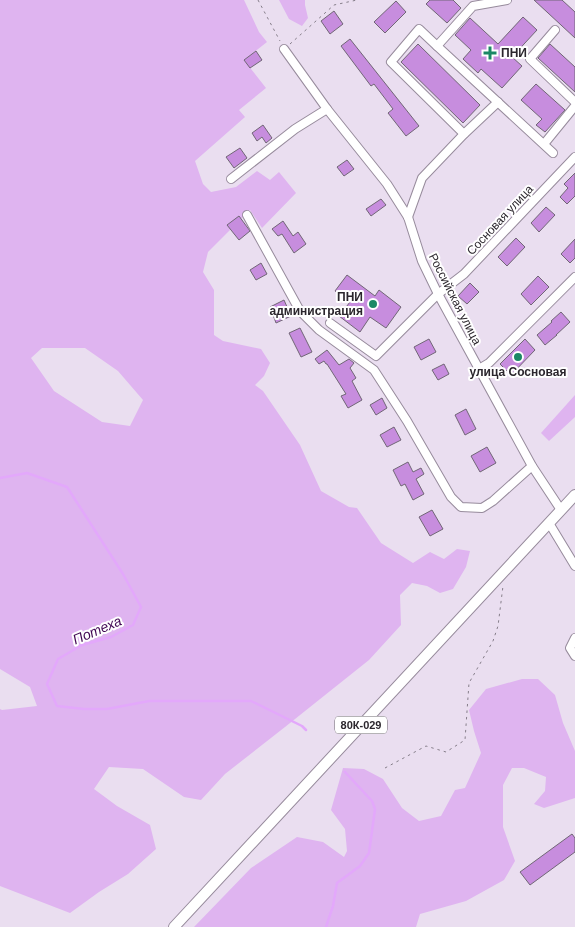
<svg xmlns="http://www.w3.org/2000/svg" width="575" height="927" font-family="Helvetica,sans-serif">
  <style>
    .green { fill: #dfb4f0; fill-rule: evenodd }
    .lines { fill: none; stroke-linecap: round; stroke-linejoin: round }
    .stream { stroke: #e3a8fb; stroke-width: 2.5 }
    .building { fill: #c78dde; stroke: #716676 }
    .minor-casing { stroke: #978b9c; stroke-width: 10 }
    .major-casing { stroke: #978b9c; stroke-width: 12 }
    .path { stroke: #867e8a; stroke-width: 1; stroke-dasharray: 2.5 4; stroke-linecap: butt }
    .minor { stroke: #fff; stroke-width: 8 }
    .major { stroke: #fff; stroke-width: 10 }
    .poi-dot { fill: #1b8865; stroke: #fff; stroke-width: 2 }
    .labels { text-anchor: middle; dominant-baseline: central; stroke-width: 4; stroke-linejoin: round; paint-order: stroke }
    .shield { fill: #fff; stroke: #6b676c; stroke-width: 1 }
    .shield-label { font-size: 11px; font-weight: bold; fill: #2b262d }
    .poi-label { font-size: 12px; font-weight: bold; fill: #2b262d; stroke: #fff; text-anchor: start }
    .street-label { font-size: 12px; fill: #2b262d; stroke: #fff }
    .water-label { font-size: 14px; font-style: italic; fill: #420954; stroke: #fff }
  </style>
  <rect width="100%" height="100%" fill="#eadef0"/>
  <g class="green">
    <path d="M0 0H244L259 32 267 42 244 60 266 88 239 110 245 117 195 161 203 184 211 192 236 187 257 171 270 180 279 172 296 193 262 228 250 210 208 252 203 272 214 290V335L223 341 261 349 270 363 264 376 255 385 263 391 300 445 321 491 349 507 357 508 381 543 413 563 430 552 444 559 457 549 470 551 466 567 453 589 440 593 427 586 412 583 400 595 401 625 369 660 285 727 225 774 201 800 184 797 143 769 109 767 94 789 117 806 150 825 156 849 128 874 99 892 70 913 0 886V709L2 710 37 706 30 687 0 669ZM42 348H85L118 371 143 400 130 426 102 422 54 391 31 358Z"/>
    <polygon points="279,0 305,0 305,5 308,18 302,26 289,19"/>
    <polygon points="575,395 575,417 549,441 541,433"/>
    <polygon points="522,679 538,679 555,695 563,723 575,751 575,798 544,808 534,804 545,791 546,777 524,768 512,768 503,785 503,827 515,861 504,880 466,901 420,914 416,927 194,927 251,868 297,837 323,842 344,857 347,851 345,829 331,810 343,768 364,769 383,779 402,808 419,821 441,816 455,790 465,788 481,753 474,731 469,710 486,689"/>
  </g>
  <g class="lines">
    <g class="stream">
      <polyline points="0,478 27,473 67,487 123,574 141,607 133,625 111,637 82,645 58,659 47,684 57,706 84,709 107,709 149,701 251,701 302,726 306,730"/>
      <polyline points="326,927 333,906 337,883 360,866 369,853 375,809 372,801 345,772"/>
    </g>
  </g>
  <g class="building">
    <polygon points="430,0 453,0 461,8 447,23 426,4"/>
    <polygon points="534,0 562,0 575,12 575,38"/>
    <polygon points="396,1 406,12 385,33 374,22"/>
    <polygon points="334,11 343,24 330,34 321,21"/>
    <polygon points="523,17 537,30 512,57 522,66 502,88 481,69 478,73 463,59 471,50 455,35 470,18 498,44"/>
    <polygon points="350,39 419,126 406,136 388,113 393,109 374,84 371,86 341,46"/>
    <polygon points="418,44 480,105 463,123 401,62"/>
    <polygon points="550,44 575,67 575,92 538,58"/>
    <polygon points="256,51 262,60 250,68 244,60"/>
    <polygon points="536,84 565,110 545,132 536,125 542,119 521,100"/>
    <polygon points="263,125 272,138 266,143 262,137 257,141 252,133"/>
    <polygon points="240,148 247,158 234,168 226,157"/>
    <polygon points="347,160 354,169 344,176 337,167"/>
    <polygon points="575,173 575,196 567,204 560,197 568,188 564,184"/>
    <polygon points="381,199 386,205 371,216 366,209"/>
    <polygon points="546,207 555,215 539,232 531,223"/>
    <polygon points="239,216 250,231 239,240 227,225"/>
    <polygon points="283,221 293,236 298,232 306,244 294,253 282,234 278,236 272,229"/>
    <polygon points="516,238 525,247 507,266 498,257"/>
    <polygon points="575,239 575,258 570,263 561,254"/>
    <polygon points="261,263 267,274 256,280 250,270"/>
    <polygon points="347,275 375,296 379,290 401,307 386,328 370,317 360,332 339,316 350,302 335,291"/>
    <polygon points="538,276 549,287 531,305 521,294"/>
    <polygon points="470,283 479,292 467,304 458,296"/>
    <polygon points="284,300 291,316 276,323 270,307"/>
    <polygon points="561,312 570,322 556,335 557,335 545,345 537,335 552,322 551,321"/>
    <polygon points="300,328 312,352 301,357 289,333"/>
    <polygon points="429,339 436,352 421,360 414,347"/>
    <polygon points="525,339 535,350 511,375 500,364"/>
    <polygon points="327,350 339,365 349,359 354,363 350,368 356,378 352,381 362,400 348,408 341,396 346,394 327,364 326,364 324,361 319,364 315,359"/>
    <polygon points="444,364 449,374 438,380 432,370"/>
    <polygon points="382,398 387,408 376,415 370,405"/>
    <polygon points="466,409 476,429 465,435 455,415"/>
    <polygon points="394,427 401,440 387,447 380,435"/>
    <polygon points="487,447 496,463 480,472 471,456"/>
    <polygon points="408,462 413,472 421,468 424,474 416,479 424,494 413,500 405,484 401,486 393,470"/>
    <polygon points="432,510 443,529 430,536 419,517"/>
    <polygon points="572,834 575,838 575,852 530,885 520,872"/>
  </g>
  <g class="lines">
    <g class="minor-casing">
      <g id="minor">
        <polyline points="555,30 530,59 575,102"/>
        <polyline points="437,46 553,153"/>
        <polyline points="284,49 327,109 387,184 408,217 422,261 438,294 532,466 561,510"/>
        <polyline points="464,134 391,62 419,29 437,46 473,6 507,0"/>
        <polyline points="544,144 575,106"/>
        <polyline points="231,179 295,129 327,109"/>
        <polyline points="247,215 300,311 319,330 374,370 407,421 451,497 461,507 482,508 493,501 532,466"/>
        <polyline points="408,217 422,178 464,134 498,102"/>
        <polyline points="330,323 376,356 438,294 464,274 575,157"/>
        <polyline points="479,369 489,363 575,277"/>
        <polyline points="549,523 575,566"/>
        <polyline points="575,638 570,648 575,656"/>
      </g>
    </g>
    <g class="major-casing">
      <polyline id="major" points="174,927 575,495"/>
    </g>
    <g class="path">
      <polyline points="258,0 280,41"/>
      <polyline points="290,44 334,5 357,0"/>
      <polyline points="385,768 426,746 446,752 465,740 469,683 493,641 498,626 503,586"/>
    </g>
    <use href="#minor" class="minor"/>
    <use href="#major" class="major"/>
  </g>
  <g class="poi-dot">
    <path d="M487.5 45.5h5v5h5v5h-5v5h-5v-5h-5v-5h5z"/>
    <circle cx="373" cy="304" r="5"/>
    <circle cx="518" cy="357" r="5"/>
  </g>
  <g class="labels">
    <rect class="shield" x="335" y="716.5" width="52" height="17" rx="4"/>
    <g class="shield-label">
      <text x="361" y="725">80К-029</text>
    </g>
    <g class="poi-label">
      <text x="501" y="53">ПНИ</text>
      <text x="363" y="297" text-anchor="end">ПНИ<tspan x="363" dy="14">администрация</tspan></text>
      <text x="518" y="372" text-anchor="middle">улица Сосновая</text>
    </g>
    <g class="street-label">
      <text transform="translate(500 220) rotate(-47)">Сосновая улица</text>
      <text transform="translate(455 299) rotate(63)">Российская улица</text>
    </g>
    <g class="water-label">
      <text transform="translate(97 630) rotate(-23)">Потеха</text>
    </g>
  </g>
</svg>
